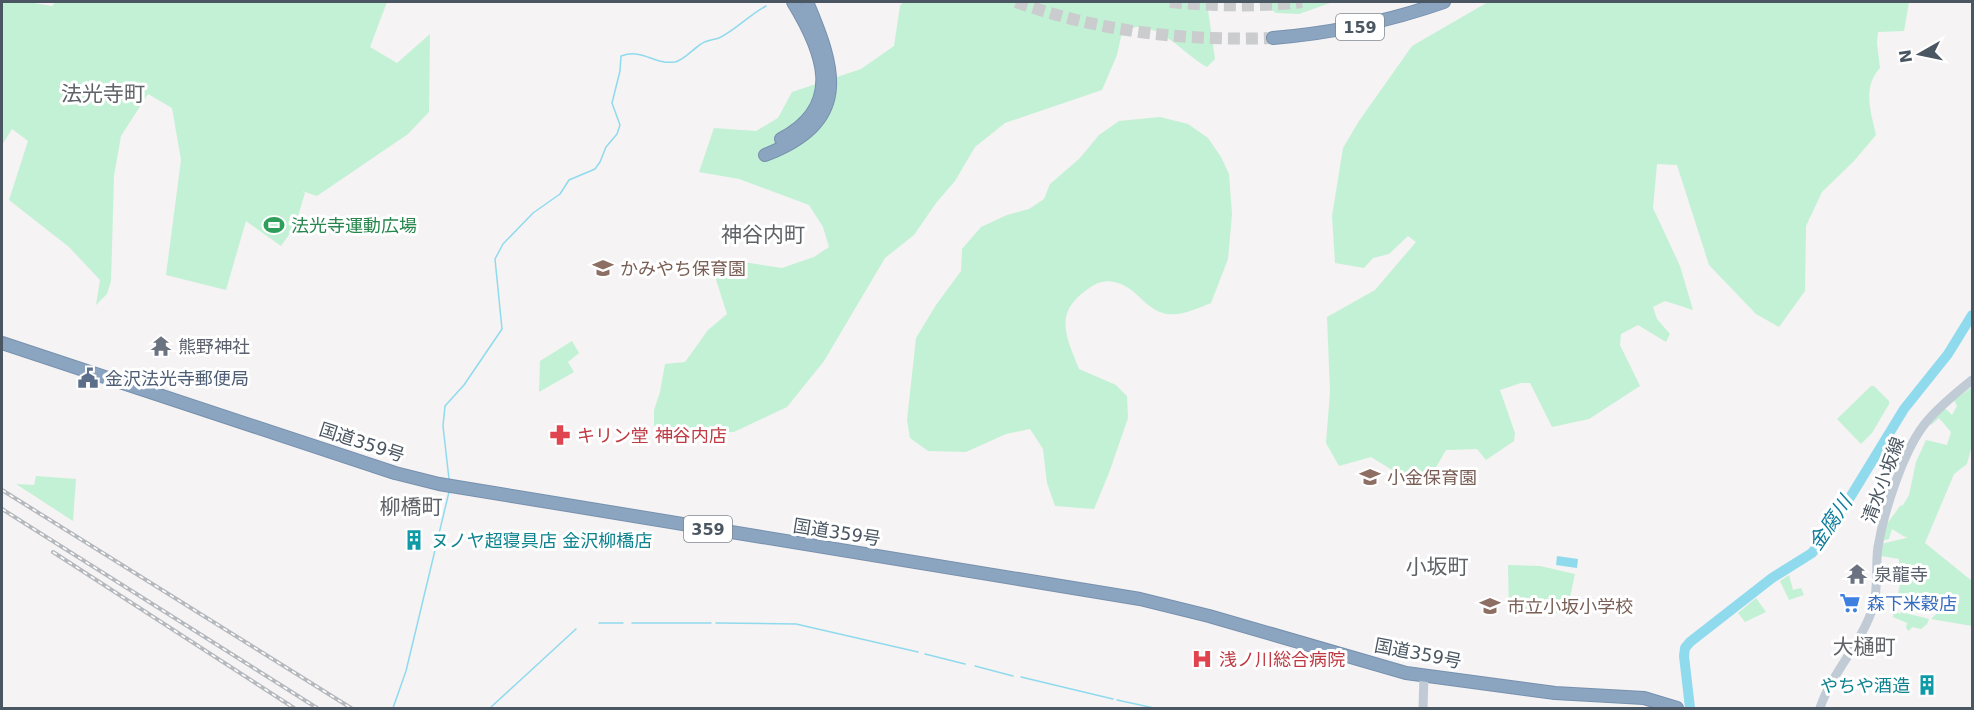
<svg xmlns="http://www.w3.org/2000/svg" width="1974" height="710" font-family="'DejaVu Sans','Noto Sans JP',sans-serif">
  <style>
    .green { fill: #c3f1d5 }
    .water { fill: #90daee }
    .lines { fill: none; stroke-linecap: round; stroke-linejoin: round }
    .stream { stroke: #90daee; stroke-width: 1.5 }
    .river { stroke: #90daee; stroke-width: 10 }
    .highway-tunnel { stroke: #caccce; stroke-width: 12; stroke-dasharray: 12 6; stroke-linecap: butt }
    .highway-casing { stroke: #7690ad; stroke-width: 14 }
    .secondary { stroke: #c1cbd6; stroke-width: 9 }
    .highway { stroke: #8ba5c1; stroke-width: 12 }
    .rail-casing { stroke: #b5b8bd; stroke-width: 4 }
    .rail { stroke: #fff; stroke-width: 1.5; stroke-dasharray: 4.5; stroke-linecap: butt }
    .labels { text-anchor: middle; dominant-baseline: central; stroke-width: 6; stroke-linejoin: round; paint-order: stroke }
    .shield { fill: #fff; stroke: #808990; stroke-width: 1.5 }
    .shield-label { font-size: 16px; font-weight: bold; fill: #4a5661 }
    .leisure-label { font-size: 18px; fill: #27864d; stroke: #fff; text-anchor: start }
    .education-label { font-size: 18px; fill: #785e54; stroke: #fff; text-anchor: start }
    .worship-label { font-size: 18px; fill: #5b616d; stroke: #fff; text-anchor: start }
    .service-label { font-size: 18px; fill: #4e5e75; stroke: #fff; text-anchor: start }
    .health-label { font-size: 18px; fill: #be3a42; stroke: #fff; text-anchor: start }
    .street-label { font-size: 18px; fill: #4a5661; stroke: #fff }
    .culture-label { font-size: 18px; fill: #0d838f; stroke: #fff; text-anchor: start }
    .shop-label { font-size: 18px; fill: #366cbe; stroke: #fff; text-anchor: start }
    .water-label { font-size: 20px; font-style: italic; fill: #0c7c9b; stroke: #fff }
    .quarter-label { font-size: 21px; fill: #5f6368; stroke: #fff }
  </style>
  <rect width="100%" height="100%" fill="#f5f3f3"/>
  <g class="green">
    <polygon points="2,2 28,2 52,6 55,2 387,2 370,47 397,63 430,34 429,112 408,134 317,196 302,191 305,193 295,226 281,246 246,221 226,290 166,275 181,160 172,108 148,94 121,136 114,176 111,281 107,294 96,305 100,280 69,247 9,200 28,141 12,129 2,145"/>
    <path d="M903 2H1211L1208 10 1215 59 1207 67C1185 55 1163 26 1136 27 1132 28 1126 31 1122 32L1117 55 1102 90 1005 123 975 147 955 181 936 203 914 235 885 258 824 361 787 407 734 432H677L654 426V410L660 392 665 364 685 362 708 330 727 314 711 264 724 259 782 268 814 257 829 247 823 227 809 205 739 179 699 172 714 128 756 131 778 118 792 92 861 69 894 46 900 6Z"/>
    <polygon points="1261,2 1333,2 1299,14 1276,13"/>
    <path d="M1488 2H1909L1904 31 1878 32 1877 43 1880 68C1862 87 1871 113 1876 135L1854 161 1822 192 1806 226 1805 291 1779 327 1756 314 1709 265 1677 165 1657 164 1653 208 1680 266 1693 310 1665 301 1653 307 1657 319 1670 334 1666 342 1638 325 1621 334 1620 345 1640 386 1589 419 1552 427 1530 383H1521L1500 390 1515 433 1514 441 1486 460 1477 449 1446 450 1431 476 1408 485 1397 473 1371 457 1339 466 1326 443 1330 392 1327 317 1375 290 1416 242 1408 236 1389 254 1373 258 1364 268 1335 263 1332 216 1343 148 1359 121 1412 46Z"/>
    <path d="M1160 117 1188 124 1208 138 1221 157 1229 174 1232 214 1228 259 1211 303C1198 308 1182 316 1167 314 1145 310 1138 289 1118 283 1106 279 1097 282 1088 289 1053 313 1066 336 1079 369L1116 385 1127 396 1128 418 1109 473 1094 509 1055 506 1047 483 1043 449 1030 429 1006 434 966 452 928 451 910 438 907 420 916 338 936 305 961 271 962 249 981 227 1007 215 1029 209 1044 199 1050 184 1079 159 1099 135 1119 121Z"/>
    <polygon points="572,341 579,353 568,362 574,372 539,392 540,361"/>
    <polygon points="1871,386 1874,386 1889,401 1889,404 1872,433 1861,444 1837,419"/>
    <path d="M1972 387V445L1967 464 1954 474 1925 543 1972 581V626L1931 619 1940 610 1928 607 1924 604H1913L1902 608 1897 599 1900 584 1897 569 1899 567V559L1881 556V544L1906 538 1907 536 1905 537 1892 529 1889 539 1882 541C1886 521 1890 521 1900 506L1903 505 1909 495 1916 462 1926 440 1947 445 1951 432 1939 418 1931 425 1930 424 1945 408 1952 415 1957 406 1954 400Z"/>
    <polygon points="36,476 76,479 73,521 16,484 34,485"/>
    <polygon points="1508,565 1540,566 1575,574 1567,611 1562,613 1509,614"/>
    <polygon points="1789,575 1793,590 1801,588 1804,595 1789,600 1780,581"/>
    <polygon points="1756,598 1766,612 1745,622 1738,613"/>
    <polygon points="1894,611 1900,614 1901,612 1929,619 1927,624 1921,629 1912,627 1909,631 1906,628 1907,623 1893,617"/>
  </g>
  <polygon class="water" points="1557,556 1578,559 1577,568 1556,565"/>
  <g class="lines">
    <g class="stream">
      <path d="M449 479 443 426 445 406 464 385 502 329 495 259 503 244 533 213 560 194 569 180 595 169 600 162 606 147 617 134 620 125 612 103 620 71 621 56C644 48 653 65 675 62 684 60 693 49 701 44 707 40 713 40 719 38 736 30 749 15 766 6"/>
      <polyline points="599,623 623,623"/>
      <polyline points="632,623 711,623"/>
      <polyline points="716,623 796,624 918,652"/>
      <polyline points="925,654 965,664"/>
      <polyline points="975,666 1013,676"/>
      <polyline points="1021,677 1113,699"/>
      <polyline points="1117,700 1154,708"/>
      <polyline points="393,708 406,671 449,492"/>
      <polyline points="490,708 576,629"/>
    </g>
    <polyline class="river" points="1690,708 1684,656 1685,648 1690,642 1772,578 1812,553 1840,514 1904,409 1948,354 1972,315"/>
    <g class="highway-tunnel">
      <path d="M1016 2C1100 32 1185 41 1273 38"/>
      <path d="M1170 2C1214 6 1258 7 1302 2"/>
    </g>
    <g class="highway-casing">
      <g id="highway">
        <path d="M1273 38C1334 33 1387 22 1444 2"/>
        <path d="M781 139C845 106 823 51 793 2"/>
        <path d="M765 155C851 122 837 72 807 2"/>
        <polyline points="2,343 395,473 439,484 1140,599 1209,616 1406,673 1555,693 1644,698 1677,708"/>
      </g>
    </g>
    <g class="secondary">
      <polyline points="1423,708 1424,675"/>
      <path d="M1820 708C1832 672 1862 643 1873 607 1879 587 1875 567 1878 547 1884 511 1904 447 1928 420 1941 405 1957 392 1972 380"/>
    </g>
    <use href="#highway" class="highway"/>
    <g class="rail-casing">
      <g id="rail">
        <polyline points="2,490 351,708"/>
        <polyline points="2,509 317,708"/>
        <polyline points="53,552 294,708"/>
      </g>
    </g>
    <use href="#rail" class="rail"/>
  </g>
  <defs>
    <g id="stadium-bare" transform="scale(1.62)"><path d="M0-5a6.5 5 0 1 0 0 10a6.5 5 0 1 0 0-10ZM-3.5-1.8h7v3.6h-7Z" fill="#2e9e5b" stroke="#fff" stroke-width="2.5" paint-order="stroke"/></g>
    <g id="school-bare" transform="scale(1.62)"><path d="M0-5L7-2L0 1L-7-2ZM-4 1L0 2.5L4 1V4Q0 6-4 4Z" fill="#8d6e63" stroke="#fff" stroke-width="2.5" paint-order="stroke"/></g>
    <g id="temple-bare" transform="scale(1.62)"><path d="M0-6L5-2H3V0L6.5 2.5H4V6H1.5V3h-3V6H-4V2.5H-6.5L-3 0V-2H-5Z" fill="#6b7280" stroke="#fff" stroke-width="2.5" paint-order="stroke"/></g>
    <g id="civic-bare" transform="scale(1.62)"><path d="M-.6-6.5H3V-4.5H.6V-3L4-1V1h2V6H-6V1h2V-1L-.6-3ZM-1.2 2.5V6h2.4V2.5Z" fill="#5c6f8a" stroke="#fff" stroke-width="2.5" paint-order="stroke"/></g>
    <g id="pharmacy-bare" transform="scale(1.62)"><path d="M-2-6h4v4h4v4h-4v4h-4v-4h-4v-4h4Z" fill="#e0444e" stroke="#fff" stroke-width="2.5" paint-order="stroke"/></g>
    <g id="building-bare" transform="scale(1.62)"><path d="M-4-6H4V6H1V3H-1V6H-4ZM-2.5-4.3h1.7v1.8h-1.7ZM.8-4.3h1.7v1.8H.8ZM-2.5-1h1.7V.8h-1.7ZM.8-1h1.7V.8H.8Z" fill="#0f9aa8" stroke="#fff" stroke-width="2.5" paint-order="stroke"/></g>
    <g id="supermarket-bare" transform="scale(1.62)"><path d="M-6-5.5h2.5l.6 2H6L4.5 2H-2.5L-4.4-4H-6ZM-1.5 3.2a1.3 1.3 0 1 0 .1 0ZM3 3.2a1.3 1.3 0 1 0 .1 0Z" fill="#3f7fe0" stroke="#fff" stroke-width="2.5" paint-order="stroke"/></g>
    <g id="hospital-bare" transform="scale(1.62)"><path d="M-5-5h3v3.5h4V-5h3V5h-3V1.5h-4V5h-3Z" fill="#e0444e" stroke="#fff" stroke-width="2.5" paint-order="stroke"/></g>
  </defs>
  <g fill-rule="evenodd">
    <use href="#stadium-bare" x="274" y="225"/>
    <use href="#school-bare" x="603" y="268"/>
    <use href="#temple-bare" x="161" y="346"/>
    <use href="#civic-bare" x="88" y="378"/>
    <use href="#pharmacy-bare" x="560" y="435"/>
    <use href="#school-bare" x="1370" y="477"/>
    <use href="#building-bare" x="414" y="540"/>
    <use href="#temple-bare" x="1857" y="574"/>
    <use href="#supermarket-bare" x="1850" y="603"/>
    <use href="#school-bare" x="1490" y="606"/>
    <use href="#hospital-bare" x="1202" y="659"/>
    <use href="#building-bare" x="1927" y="685"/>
  </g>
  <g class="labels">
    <g class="shield">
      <rect x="1336" y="14" width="48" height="26" rx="4.5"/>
      <rect x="684" y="516" width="48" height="26" rx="4.5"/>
    </g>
    <g class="shield-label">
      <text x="1360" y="27">159</text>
      <text x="708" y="529">359</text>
    </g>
    <g class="leisure-label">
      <text x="291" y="225">法光寺運動広場</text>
    </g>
    <g class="education-label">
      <text x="620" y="268">かみやち保育園</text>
      <text x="1387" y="477">小金保育園</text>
      <text x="1507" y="606">市立小坂小学校</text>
    </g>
    <g class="worship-label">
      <text x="178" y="346">熊野神社</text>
      <text x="1874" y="574">泉龍寺</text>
    </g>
    <g class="service-label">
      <text x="105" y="378">金沢法光寺郵便局</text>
    </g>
    <g class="health-label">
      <text x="577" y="435">キリン堂 神谷内店</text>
      <text x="1219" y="659">浅ノ川総合病院</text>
    </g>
    <g class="street-label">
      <text transform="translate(362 442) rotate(18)">国道359号</text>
      <text transform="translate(1883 480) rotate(-70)">清水小坂線</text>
      <text transform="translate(837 532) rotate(9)">国道359号</text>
      <text transform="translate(1418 653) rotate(11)">国道359号</text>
    </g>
    <g class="culture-label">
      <text x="431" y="540">ヌノヤ超寝具店 金沢柳橋店</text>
      <text x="1910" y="685" text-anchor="end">やちや酒造</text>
    </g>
    <g class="shop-label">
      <text x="1867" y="603">森下米穀店</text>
    </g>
    <g class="water-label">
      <text transform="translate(1830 523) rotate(-56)">金腐川</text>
    </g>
    <g class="quarter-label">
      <text x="103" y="94">法光寺町</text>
      <text x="763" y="235">神谷内町</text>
      <text x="411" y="507">柳橋町</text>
      <text x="1437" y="567">小坂町</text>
      <text x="1864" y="647">大樋町</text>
    </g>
  </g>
  <rect width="1974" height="710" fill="none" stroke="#4a5661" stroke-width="6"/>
  <g transform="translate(1920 54) rotate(261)" stroke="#ffffff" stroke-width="4.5" paint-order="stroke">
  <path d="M0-4.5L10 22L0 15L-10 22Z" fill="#4a5661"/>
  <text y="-9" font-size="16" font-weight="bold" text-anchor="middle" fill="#4a5661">N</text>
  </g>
</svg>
